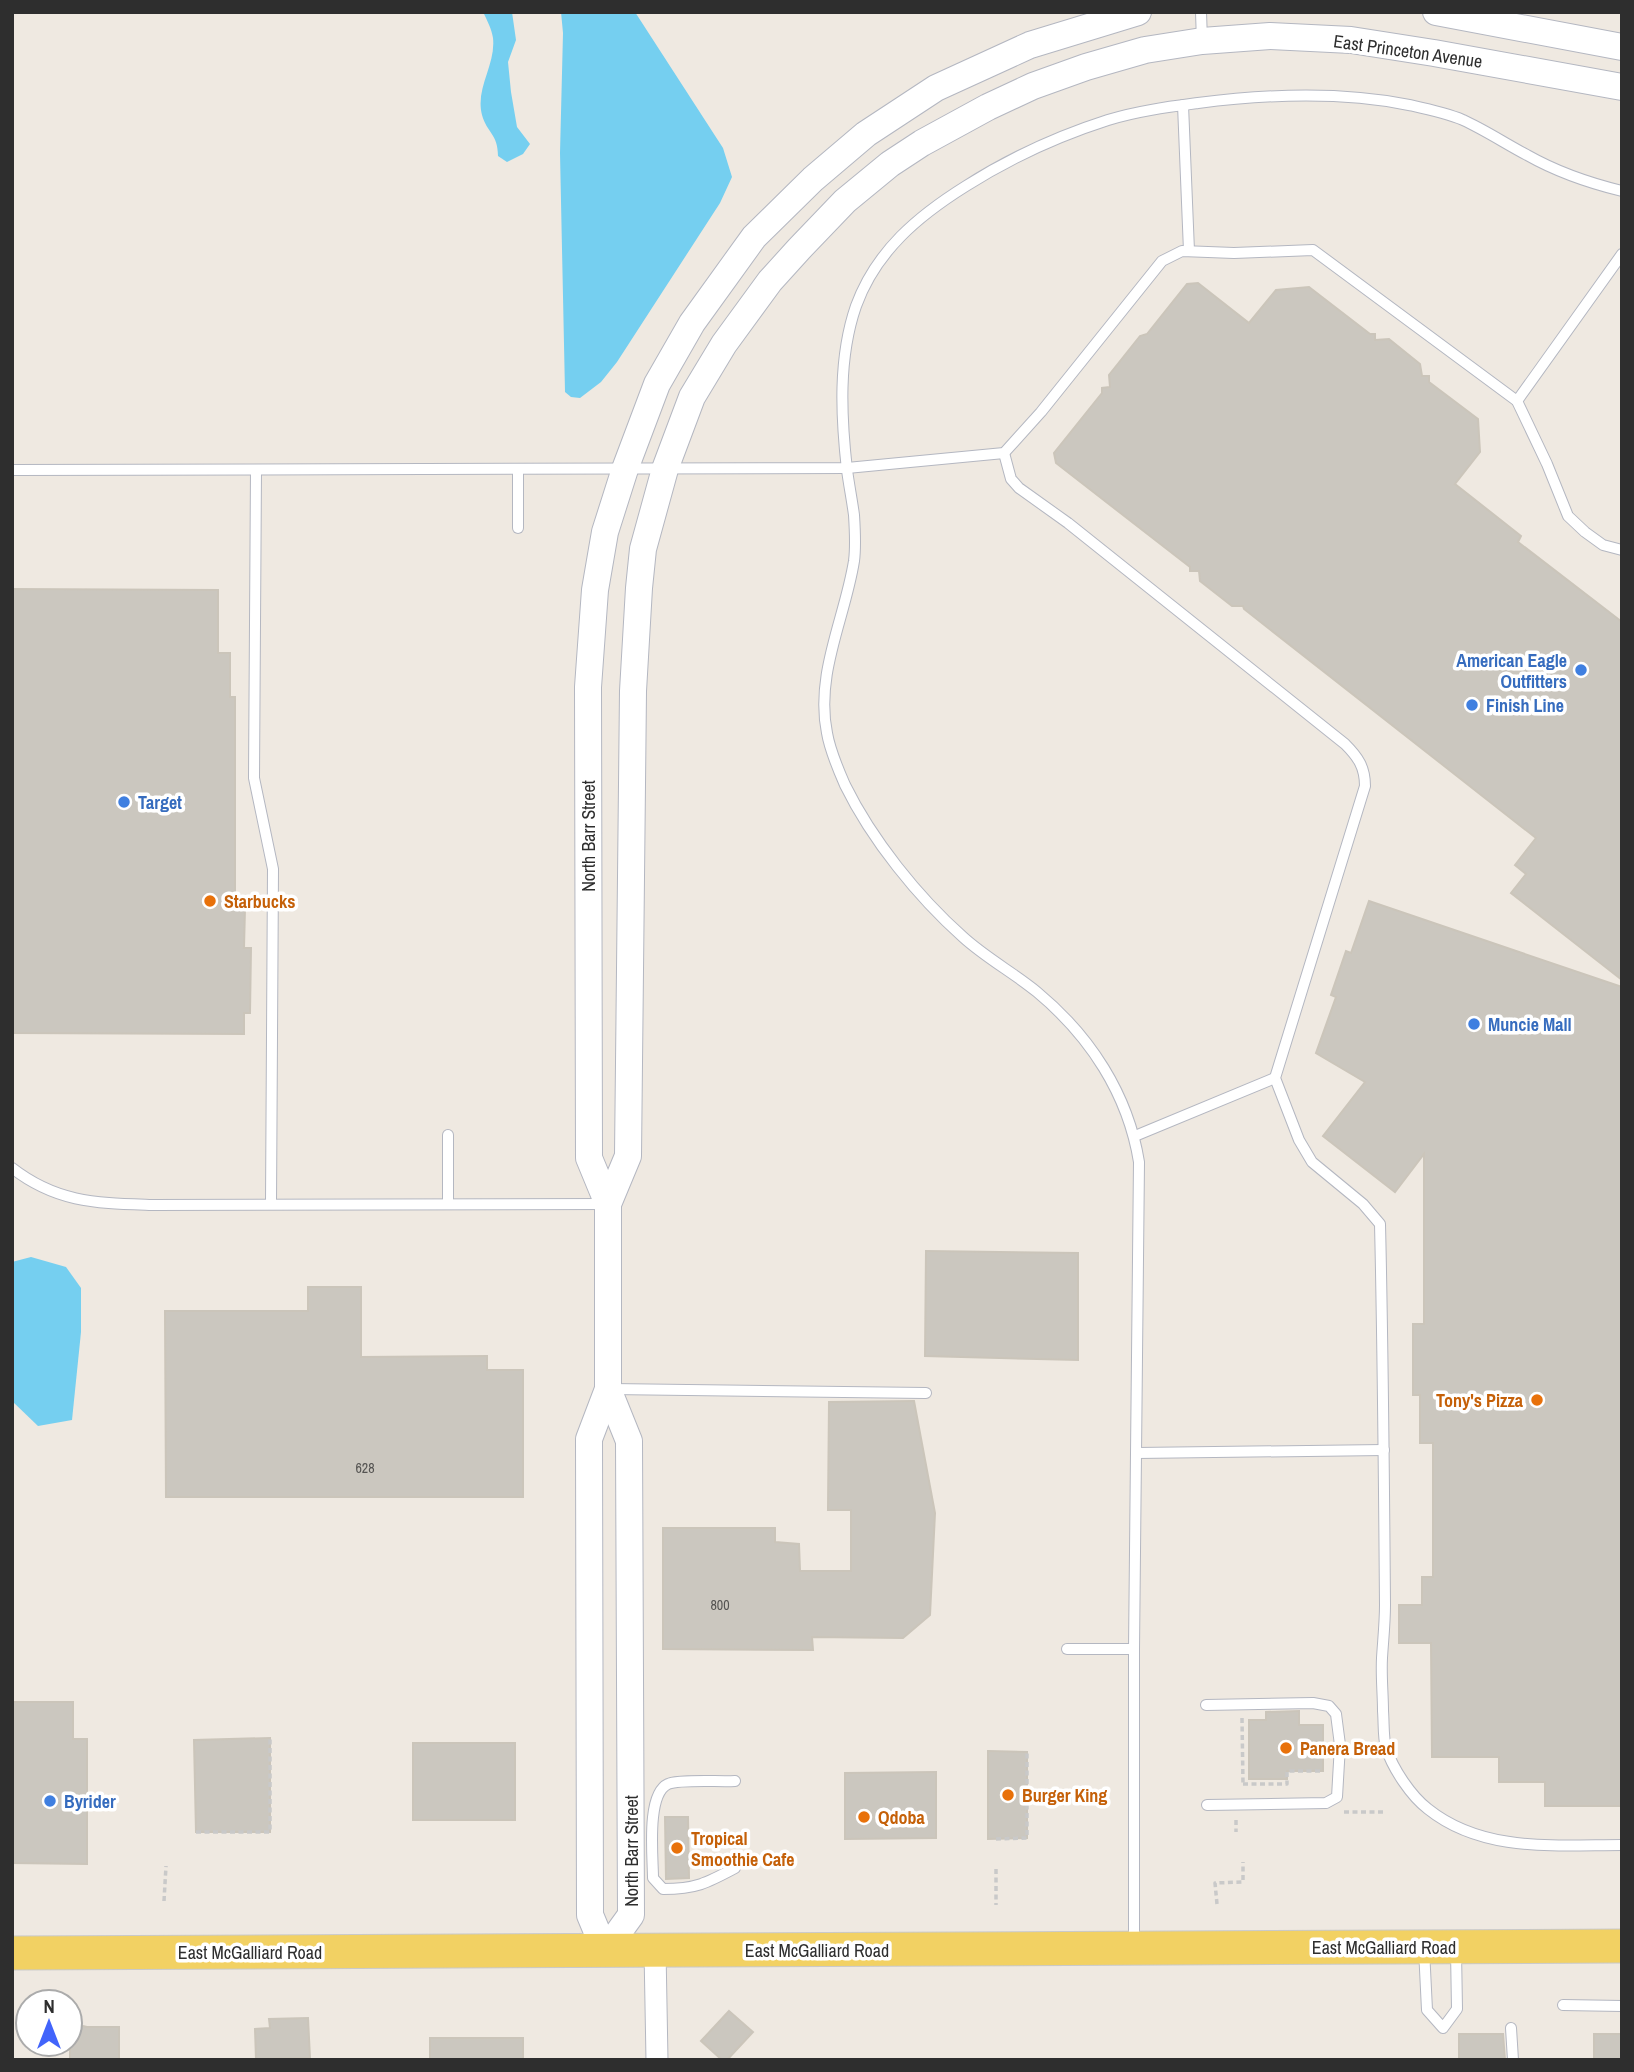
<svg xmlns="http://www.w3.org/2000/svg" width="1634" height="2072" font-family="'Archivo Narrow',sans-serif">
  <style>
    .water { fill: #75cff0 }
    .building { fill: #cbc7bf; stroke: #cbc5ba; stroke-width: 2 }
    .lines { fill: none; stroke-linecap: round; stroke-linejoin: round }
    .service-casing { stroke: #b4b7c1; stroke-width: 12 }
    .minor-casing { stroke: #b4b7c1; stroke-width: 23 }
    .tertiary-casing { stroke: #b4b7c1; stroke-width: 28 }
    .primary-casing { stroke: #c9c9c9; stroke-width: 35 }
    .path { stroke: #c9c9c9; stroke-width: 3.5; stroke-dasharray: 5 3.5; stroke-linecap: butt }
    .service { stroke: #fff; stroke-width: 10 }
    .minor { stroke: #fff; stroke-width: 21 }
    .tertiary { stroke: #fff; stroke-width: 26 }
    .primary { stroke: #f2d163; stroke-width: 33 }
    .shop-dot { fill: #3f7fe0; stroke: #fff; stroke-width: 2.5 }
    .food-dot { fill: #e8710a; stroke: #fff; stroke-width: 2.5 }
    .labels { text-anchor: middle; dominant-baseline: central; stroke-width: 7; stroke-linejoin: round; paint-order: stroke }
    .number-label { font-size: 14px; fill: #555452 }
    .street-label { font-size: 18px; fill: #2e2e2e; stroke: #fff }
    .shop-label { font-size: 18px; font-weight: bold; fill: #366cbe; stroke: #fff; text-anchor: start }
    .food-label { font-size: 18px; font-weight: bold; fill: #c56008; stroke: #fff; text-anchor: start }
  </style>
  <rect width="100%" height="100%" fill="#efe9e1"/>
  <g class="water">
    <path d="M483 12H512L516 40 508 62 511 92 517 127 530 144 523 154 507 162 498 156C498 134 487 133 482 115 475 88 496 65 493 38 492 30 487 20 483 12Z"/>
    <polygon points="561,12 635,12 723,148 732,177 720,203 617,362 601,382 580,398 571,397 565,392 560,153 563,33"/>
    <polygon points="31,1257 66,1267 81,1288 81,1332 72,1420 38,1426 12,1401 12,1262"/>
  </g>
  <g class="building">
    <polygon points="1198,283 1249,323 1276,290 1309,287 1370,334 1375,334 1375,340 1389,339 1420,364 1422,376 1429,376 1429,382 1478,419 1480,452 1455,484 1521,536 1518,542 1622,622 1622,980 1511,893 1526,874 1515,865 1536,838 1244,609 1243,606 1232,606 1200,581 1199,571 1190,571 1190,567 1056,463 1054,453 1102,393 1102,388 1110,387 1109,375 1140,336 1147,334 1187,284"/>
    <polygon points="12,589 218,590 218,653 230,653 230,697 235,697 235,908 245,908 244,948 251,948 250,1013 244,1013 244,1034 12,1033"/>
    <polygon points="1369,901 1622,987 1622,1806 1545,1806 1545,1782 1499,1782 1499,1757 1432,1757 1431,1643 1399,1643 1399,1605 1422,1605 1422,1577 1433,1577 1433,1443 1420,1443 1420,1395 1413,1395 1413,1324 1424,1324 1424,1154 1395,1192 1323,1136 1365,1082 1316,1053 1336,997 1331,995 1346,951 1351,953"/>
    <polygon points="926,1251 1078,1253 1078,1360 925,1356"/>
    <polygon points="308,1287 361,1287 361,1357 487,1356 487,1370 523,1370 523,1497 166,1497 165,1311 308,1311"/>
    <polygon points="914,1401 935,1513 930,1615 903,1638 812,1637 813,1650 663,1649 663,1528 775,1528 775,1542 799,1544 800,1571 851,1571 851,1510 828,1510 829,1402"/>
    <polygon points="12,1702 73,1702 73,1739 87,1739 87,1864 12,1863"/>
    <polygon points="1299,1711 1299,1725 1323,1725 1323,1771 1287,1771 1287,1779 1249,1779 1249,1720 1266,1720 1266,1712"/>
    <polygon points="270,1738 270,1832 196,1832 194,1740"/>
    <rect x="413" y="1743" width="102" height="77"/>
    <polygon points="988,1751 1027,1752 1027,1838 988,1839"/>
    <polygon points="936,1772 936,1838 845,1839 845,1773"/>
    <polygon points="665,1817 688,1817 689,1878 666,1879"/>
    <polygon points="729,2011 753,2032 727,2060 722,2060 701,2041"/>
    <polygon points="308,2018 310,2058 256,2059 255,2029 270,2028 269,2019"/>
    <polygon points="70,2023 87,2027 119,2027 119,2060 70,2060"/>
    <polygon points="1459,2034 1503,2034 1505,2060 1459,2060"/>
    <rect x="1594" y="2034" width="28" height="26"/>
    <rect x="430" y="2038" width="93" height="22"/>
  </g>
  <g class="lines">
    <g class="service-casing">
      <g id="service">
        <polyline points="1201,12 1202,41"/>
        <polyline points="1183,105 1189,251"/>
        <polyline points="1517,401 1622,254"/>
        <path d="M1004 453 1011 479 1019 488 1068 523 1345 744C1358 757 1365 767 1365 786L1275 1078 1299 1140 1312 1162 1363 1204 1380 1224C1383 1351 1384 1478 1385 1605 1385 1623 1383 1641 1382 1658 1381 1676 1383 1694 1383 1711 1384 1723 1383 1737 1386 1748 1393 1769 1411 1796 1428 1809 1483 1853 1556 1845 1622 1845"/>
        <polyline points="518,469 518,528"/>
        <polyline points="12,470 847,468 1004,453 1041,412 1162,261 1182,251 1234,253 1313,250 1517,401 1547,464 1568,516 1585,532 1603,545 1622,550"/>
        <polyline points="256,470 254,778 273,869 271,1203"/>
        <polyline points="1135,1136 1275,1078"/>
        <path d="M12 1168C57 1203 97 1203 152 1205L605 1204"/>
        <polyline points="448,1203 448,1135"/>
        <polyline points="611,1389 926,1393"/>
        <polyline points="1137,1453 1384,1450"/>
        <polyline points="1067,1649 1134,1649"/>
        <polyline points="1206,1705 1313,1703 1329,1706 1336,1714 1340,1745 1337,1797 1326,1803 1207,1805"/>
        <path d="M735 1781C720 1782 680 1779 668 1784 646 1794 653 1857 653 1878L663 1889C696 1889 707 1883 735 1868"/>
        <path d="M1134 1946V1649L1139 1162C1128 1094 1090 1036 1037 992 1014 973 986 958 963 937 918 897 872 840 845 785 838 769 830 751 827 733 815 674 845 618 854 561 856 546 855 531 854 515 852 500 849 485 847 470 841 416 838 358 856 306 876 251 918 216 966 186 1010 158 1058 136 1108 120 1137 111 1168 107 1198 103 1268 94 1340 91 1409 105 1427 109 1446 113 1463 120 1485 130 1506 144 1527 155 1557 172 1589 183 1622 191"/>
        <polyline points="1424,1949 1427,2010 1443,2028 1457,2009 1456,1951"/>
        <polyline points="1563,2005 1622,2006"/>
        <polyline points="1511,2028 1513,2060"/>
      </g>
    </g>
    <g class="minor-casing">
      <polyline id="minor" points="655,1950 657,2060"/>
    </g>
    <g class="tertiary-casing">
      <g id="tertiary">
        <polyline points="1436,12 1622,47"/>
        <polyline points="608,1204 589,1158 588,687 595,590 605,532 625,469 657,384 692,323 754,237 813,179 866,134 936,88 1030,45 1138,12"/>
        <polyline points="605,1951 590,1915 589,1439 608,1389 608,1204 628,1156 633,691 639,588 643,549 665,469 692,397 724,344 770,281 799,249 845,201 890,164 922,143 988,107 1033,86 1086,67 1145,50 1202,41 1270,36 1351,40 1434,53 1622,87"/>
        <polyline points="605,1951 631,1915 629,1441 608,1389"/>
      </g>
    </g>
    <g class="primary-casing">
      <polyline id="primary" points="12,1953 1622,1946"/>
    </g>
    <g class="path">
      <polyline points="1242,1718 1243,1784"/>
      <polyline points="1243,1784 1287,1784 1287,1771 1323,1771"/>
      <polyline points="1344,1812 1385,1812"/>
      <polyline points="1236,1820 1236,1832"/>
      <polyline points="196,1832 270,1832 270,1738"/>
      <polyline points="996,1839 1027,1838 1027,1752"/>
      <polyline points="996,1869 996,1905"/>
      <polyline points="164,1901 166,1866"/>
      <polyline points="1217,1904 1215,1883 1243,1882 1243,1862"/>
    </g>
    <use href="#service" class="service"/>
    <use href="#minor" class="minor"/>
    <use href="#tertiary" class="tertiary"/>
    <use href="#primary" class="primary"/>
  </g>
  <g class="shop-dot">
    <circle cx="1581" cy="670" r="7"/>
    <circle cx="1472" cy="705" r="7"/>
    <circle cx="124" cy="802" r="7"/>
    <circle cx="1474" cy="1024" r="7"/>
    <circle cx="50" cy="1801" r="7"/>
  </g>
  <g class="food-dot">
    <circle cx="210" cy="901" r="7"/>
    <circle cx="1537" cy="1400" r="7"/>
    <circle cx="1286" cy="1748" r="7"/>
    <circle cx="1008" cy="1795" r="7"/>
    <circle cx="864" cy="1817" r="7"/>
    <circle cx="677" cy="1848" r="7"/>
  </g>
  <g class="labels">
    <g class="number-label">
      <text x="365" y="1468">628</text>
      <text x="720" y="1605">800</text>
    </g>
    <g class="street-label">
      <text transform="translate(1408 51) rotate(8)">East Princeton Avenue</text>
      <text transform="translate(588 836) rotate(-90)">North Barr Street</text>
      <text transform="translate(631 1851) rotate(-90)">North Barr Street</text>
      <text x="1384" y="1947">East McGalliard Road</text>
      <text x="817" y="1950">East McGalliard Road</text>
      <text x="250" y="1952">East McGalliard Road</text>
    </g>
    <g class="shop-label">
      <text x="1567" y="660" text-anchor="end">American Eagle<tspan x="1567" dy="21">Outfitters</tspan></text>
      <text x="1486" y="705">Finish Line</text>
      <text x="138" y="802">Target</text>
      <text x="1488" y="1024">Muncie Mall</text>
      <text x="64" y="1801">Byrider</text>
    </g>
    <g class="food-label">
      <text x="224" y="901">Starbucks</text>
      <text x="1523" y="1400" text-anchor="end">Tony's Pizza</text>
      <text x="1300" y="1748">Panera Bread</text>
      <text x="1022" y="1795">Burger King</text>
      <text x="878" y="1817">Qdoba</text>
      <text x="691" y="1838">Tropical<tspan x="691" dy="21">Smoothie Cafe</tspan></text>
    </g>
  </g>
  <rect width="1634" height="2072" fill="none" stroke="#2e2e2e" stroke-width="28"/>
  <g transform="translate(49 2023)"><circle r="33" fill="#ffffff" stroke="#ababab" stroke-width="2"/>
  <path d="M0-5L12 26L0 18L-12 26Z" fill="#4264fb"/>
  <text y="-10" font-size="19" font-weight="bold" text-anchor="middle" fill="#2e2e2e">N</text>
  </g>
</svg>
